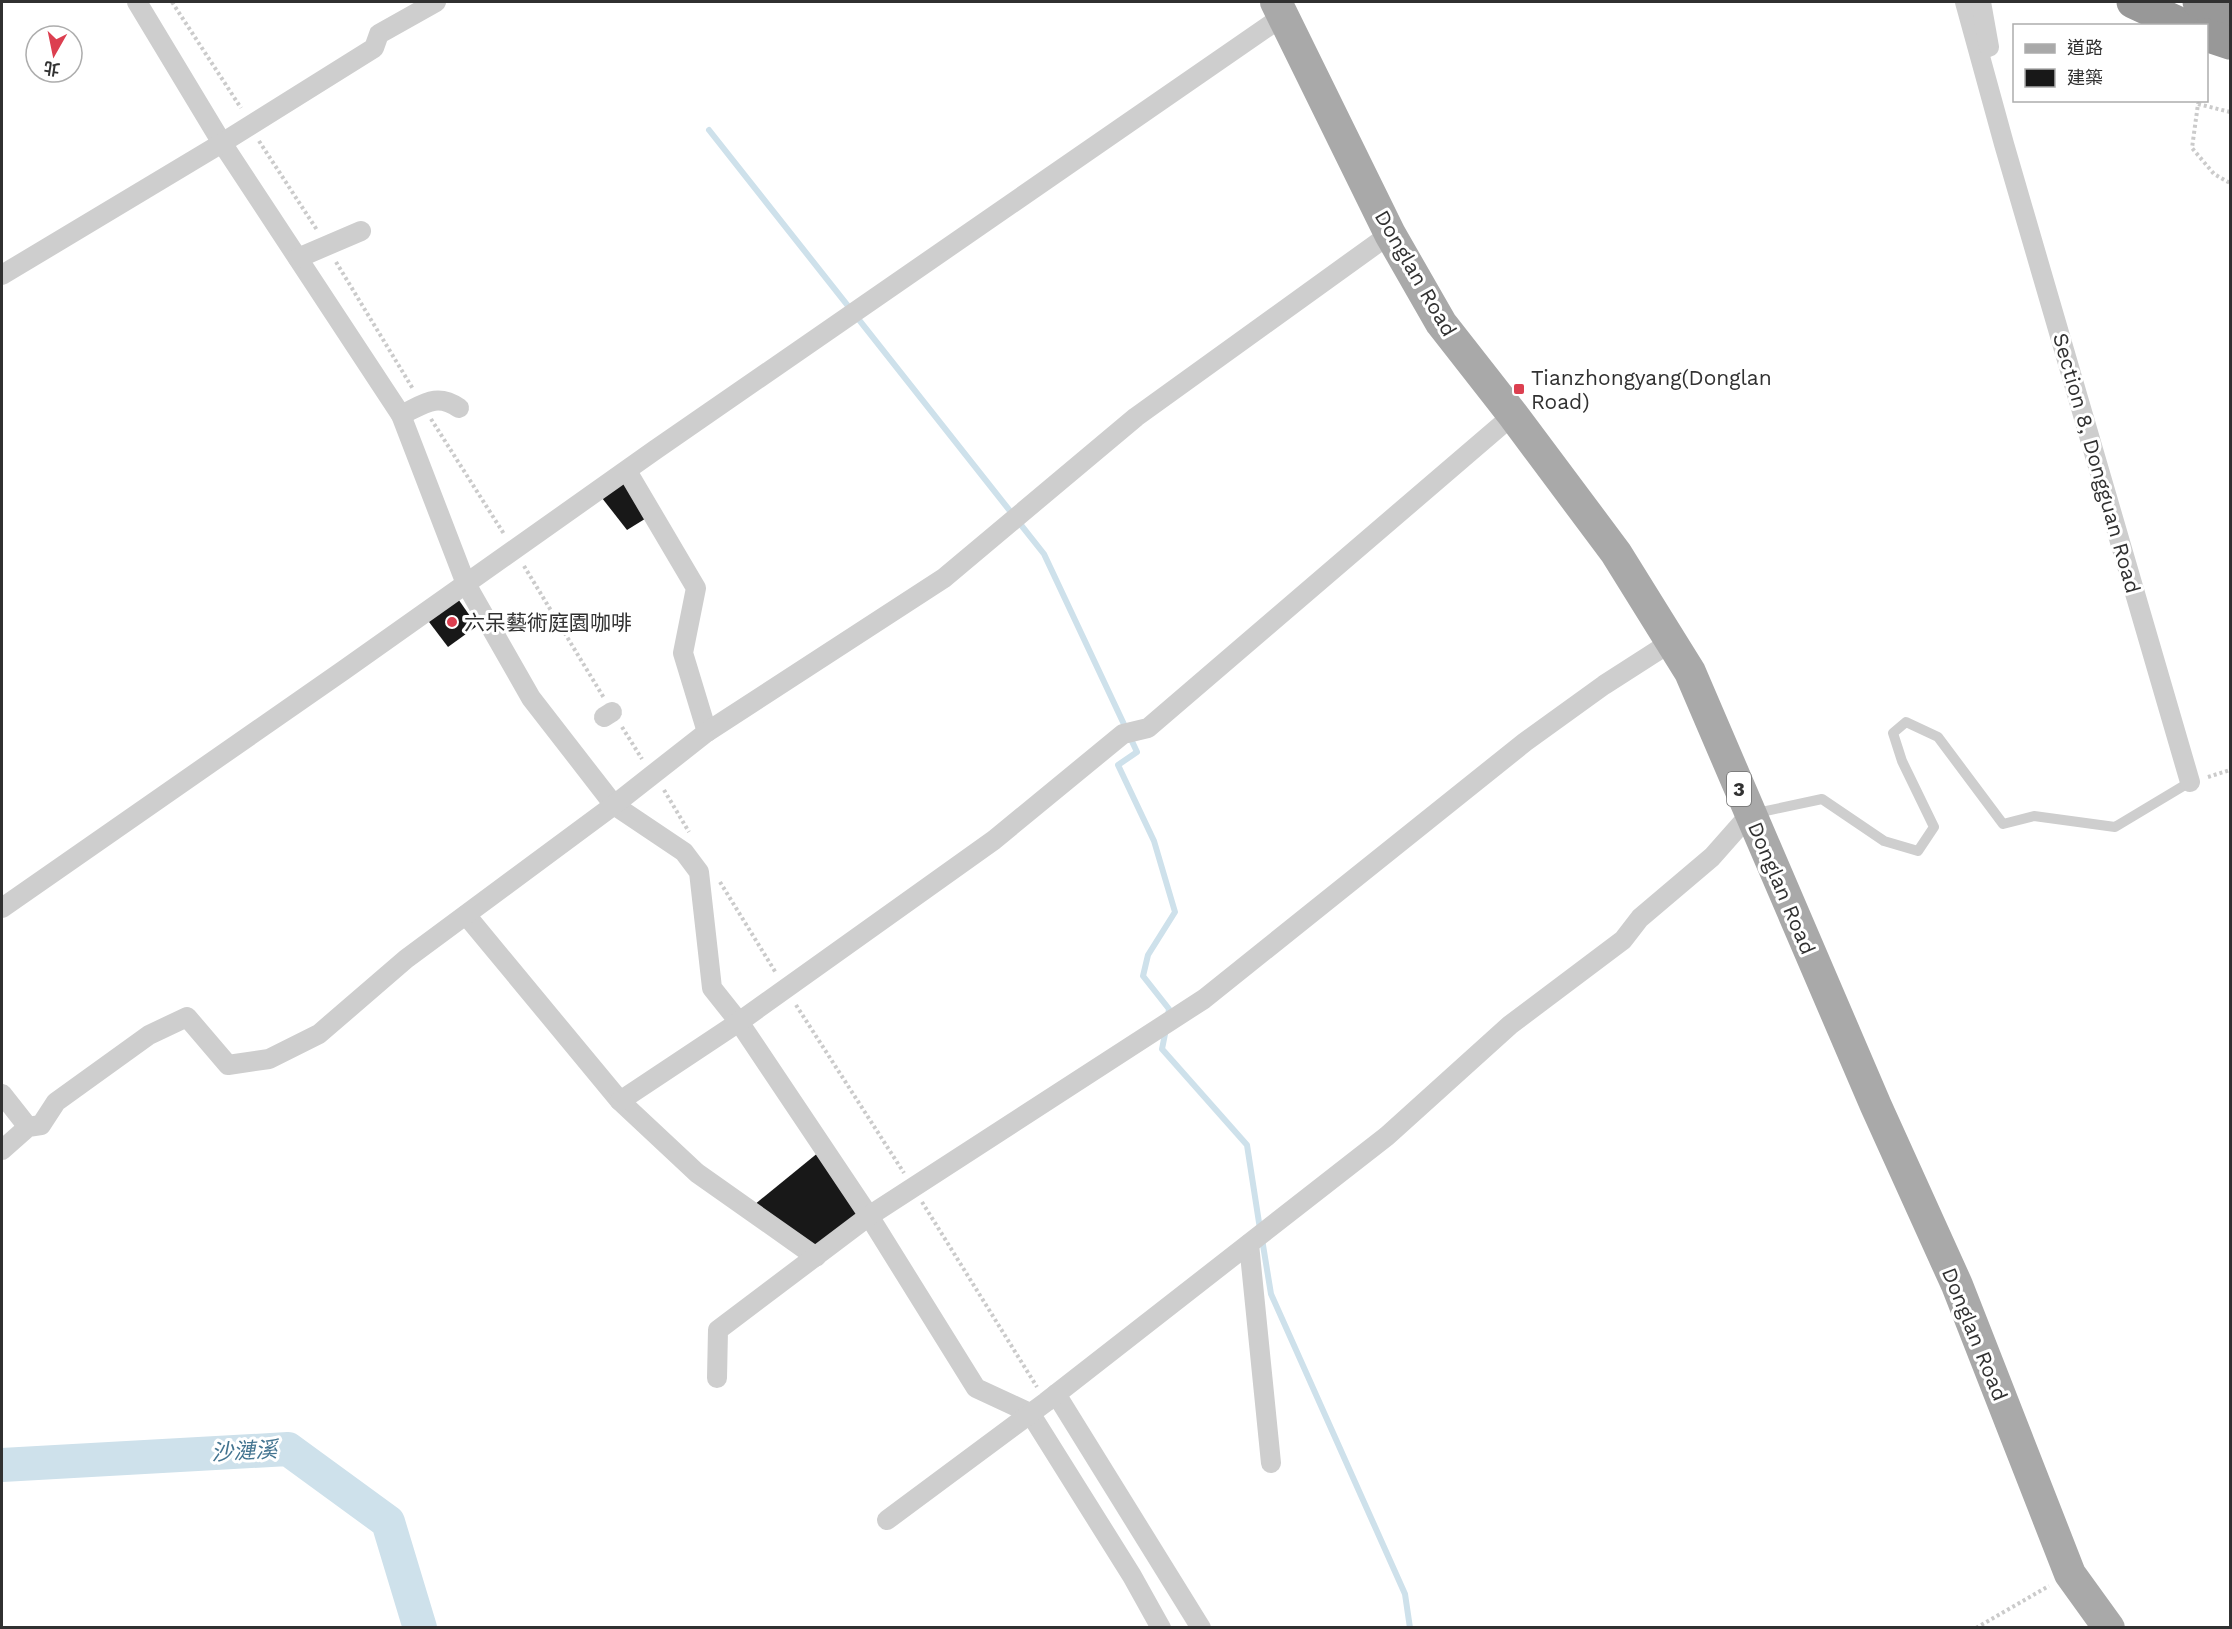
<svg xmlns="http://www.w3.org/2000/svg" width="2232" height="1629" font-family="'Work Sans','Noto Sans TC',sans-serif">
  <style>
    .lines { fill: none; stroke-linecap: round; stroke-linejoin: round }
    .stream { stroke: #cee1eb; stroke-width: 6 }
    .river { stroke: #cee1eb; stroke-width: 34 }
    .building { fill: #181818 }
    .path { stroke: #cbcbcb; stroke-width: 4; stroke-dasharray: 3 3; stroke-linecap: butt }
    .lane { stroke: #cecece; stroke-width: 10 }
    .street { stroke: #cecece; stroke-width: 20 }
    .primary { stroke: #a9a9a9; stroke-width: 32 }
    .highway { stroke: #989898; stroke-width: 33 }
    .poi-dot { fill: #dc3f50; stroke: #fff; stroke-width: 2 }
    .labels { text-anchor: middle; dominant-baseline: central; stroke-width: 6; stroke-linejoin: round; paint-order: stroke }
    .shield { fill: #fff; stroke: #6f6f6f; stroke-width: 1.5 }
    .shield-label { font-size: 20px; font-weight: bold; fill: #313131 }
    .street-label { font-size: 21px; fill: #313131; stroke: #fff }
    .poi-label { font-size: 21px; fill: #313131; stroke: #fff; text-anchor: start }
    .water-label { font-size: 22px; font-style: italic; fill: #437490; stroke: #fff }
  </style>
  <rect width="100%" height="100%" fill="#fff"/>
  <g class="lines">
    <g class="stream">
      <polyline points="709,130 1044,554 1137,752 1118,765 1154,841 1175,912 1148,955 1143,976 1169,1009 1168,1016"/>
      <polyline points="1166,1029 1162,1049 1247,1145 1260,1229"/>
      <polyline points="1262,1239 1271,1294 1405,1594 1410,1628"/>
    </g>
    <polyline class="river" points="2,1465 288,1449 388,1522 420,1628"/>
  </g>
  <g class="building">
    <polygon points="626,480 648,517 627,530 602,498"/>
    <polygon points="456,596 477,626 448,647 426,618"/>
    <polygon points="819,1152 860,1216 817,1250 754,1205"/>
  </g>
  <g class="lines">
    <g class="path">
      <polyline points="172,2 241,108"/>
      <polyline points="2230,112 2198,104 2192,148 2214,174 2230,183"/>
      <polyline points="259,141 317,230"/>
      <polyline points="336,262 413,389"/>
      <polyline points="431,419 504,534"/>
      <polyline points="524,566 604,698"/>
      <polyline points="622,727 642,759"/>
      <polyline points="2208,777 2230,770"/>
      <polyline points="664,790 689,832"/>
      <polyline points="720,882 776,973"/>
      <polyline points="796,1005 904,1173"/>
      <polyline points="922,1202 1037,1387"/>
      <polyline points="1976,1628 2049,1586"/>
    </g>
    <polyline class="lane" points="1752,814 1822,799 1884,841 1918,851 1934,827 1902,761 1893,733 1906,722 1938,737 2003,824 2034,816 2115,827 2190,782"/>
    <g class="street">
      <polyline points="137,2 222,143 401,415 466,584 531,698 614,805 684,852 699,872 712,988 739,1022 869,1216 976,1388 1030,1413 1132,1576 1161,1628"/>
      <polyline points="1965,2 2004,144 2190,782"/>
      <polyline points="1981,2 1989,47"/>
      <polyline points="298,258 361,231"/>
      <polyline points="2,275 222,143 374,48 379,34 436,2"/>
      <path d="M401 415C423 405 436 392 459 408"/>
      <polyline points="627,471 696,588 683,653 707,732"/>
      <polyline points="604,717 612,712"/>
      <polyline points="2,908 344,670 655,450 1283,16"/>
      <polyline points="466,915 620,1101 697,1173 816,1257"/>
      <polyline points="2,1094 28,1127"/>
      <polyline points="620,1101 739,1022 994,840 1123,734 1148,728 1513,415"/>
      <polyline points="2,1150 28,1127 41,1125 56,1102 149,1035 187,1017 228,1065 269,1059 319,1034 406,959 614,805 707,732 944,578 1136,417 1390,234"/>
      <polyline points="1249,1244 1271,1463"/>
      <polyline points="717,1378 718,1330 869,1216 1204,999 1525,742 1604,685 1671,642"/>
      <polyline points="1056,1394 1201,1628"/>
      <polyline points="887,1520 1046,1402 1387,1136 1510,1025 1623,940 1640,918 1712,857 1750,814"/>
    </g>
    <polyline class="primary" points="1276,2 1390,234 1441,323 1513,415 1616,553 1690,672 1876,1106 1957,1285 2070,1574 2109,1628"/>
    <g class="highway">
      <polyline points="2133,2 2185,26"/>
      <polyline points="2199,2 2230,15"/>
      <polyline points="2206,35 2230,43"/>
    </g>
  </g>
  <g class="poi-dot">
    <rect x="1513" y="383" width="12" height="12" rx="3"/>
    <circle cx="452" cy="622" r="6"/>
  </g>
  <g class="labels">
    <rect class="shield" x="1727" y="772" width="24" height="34" rx="4.5"/>
    <g class="shield-label">
      <text x="1739" y="789">3</text>
    </g>
    <g class="street-label">
      <text transform="translate(1416 273) rotate(60)">Donglan Road</text>
      <text transform="translate(2097 463) rotate(74)">Section 8, Dongguan Road</text>
      <text transform="translate(1782 888) rotate(67)">Donglan Road</text>
      <text transform="translate(1975 1334) rotate(68)">Donglan Road</text>
    </g>
    <g class="poi-label">
      <text x="1531" y="377">Tianzhongyang(Donglan<tspan x="1531" dy="24">Road)</tspan></text>
      <text x="464" y="622">六呆藝術庭園咖啡</text>
    </g>
    <g class="water-label">
      <text transform="translate(244 1451) rotate(-3)">沙漣溪</text>
    </g>
  </g>
  <rect width="2232" height="1629" fill="none" stroke="#313131" stroke-width="6"/>
  <rect x="2013" y="24" width="195" height="78" fill="#ffffff" stroke="#adadad" stroke-width="1.5"/>
  <rect x="2025" y="44" width="30" height="9" fill="#a9a9a9" stroke="#adadad" stroke-width="1.5"/>
  <text x="2067" y="54" font-size="18" fill="#313131">道路</text>
  <rect x="2025" y="69" width="30" height="18" fill="#181818" stroke="#adadad" stroke-width="1.5"/>
  <text x="2067" y="84" font-size="18" fill="#313131">建築</text>
  <g transform="translate(54 54) rotate(189)"><circle r="28" fill="#ffffff" stroke="#adadad" stroke-width="1.5"/>
  <path d="M0-4.5L10 22L0 15L-10 22Z" fill="#dc3f50"/>
  <text y="-9" font-size="16" font-weight="bold" text-anchor="middle" fill="#313131">北</text>
  </g>
</svg>
